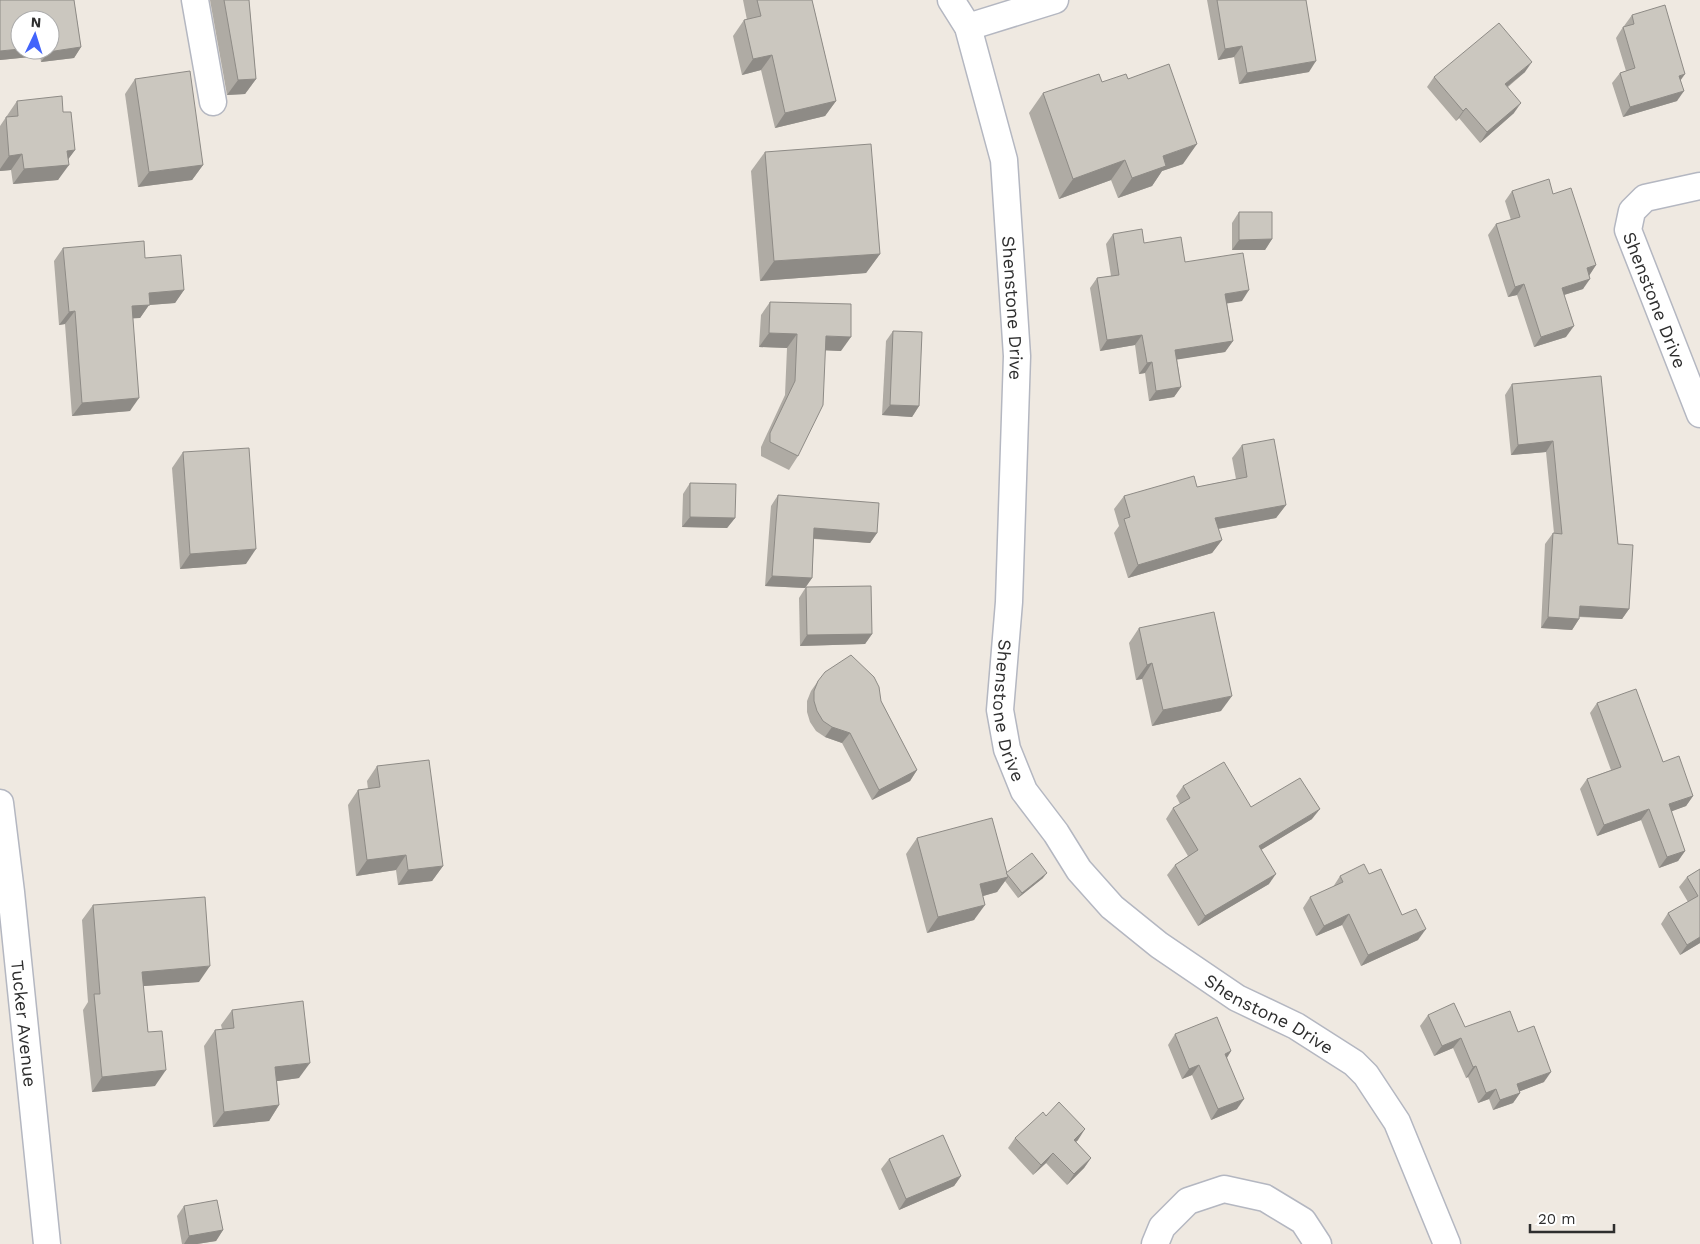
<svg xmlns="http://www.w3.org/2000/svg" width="1700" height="1244" font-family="'Work Sans',sans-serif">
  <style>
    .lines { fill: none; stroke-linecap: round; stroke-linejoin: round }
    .street-casing { stroke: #b4b7c1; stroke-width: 29 }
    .street { stroke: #fff; stroke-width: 26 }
    .wall { fill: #afaba4; fill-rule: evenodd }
    .shaded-wall { fill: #8e8b86 }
    .building { fill: #cbc7bf; stroke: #8e8b86 }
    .labels { text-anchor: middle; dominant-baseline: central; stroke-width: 4; stroke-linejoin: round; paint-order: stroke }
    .street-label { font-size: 18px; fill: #2e2e2e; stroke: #fff }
  </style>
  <rect width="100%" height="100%" fill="#efe9e1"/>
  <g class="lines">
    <g class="street-casing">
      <g id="street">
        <polyline points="195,0 213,102"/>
        <path id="s1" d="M951 0 968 27 1004 160 1017 356 1009 602 1000 710 1007 749 1024 791 1056 833 1079 870 1112 907 1159 945 1237 998 1296 1026 1354 1063 1366 1075 1397 1122 1447 1244"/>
        <polyline points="968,27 1055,0"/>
        <path id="s2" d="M1700 186 1645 198 1632 211 1628 230 1700 414"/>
        <path id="s3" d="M0 803 11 892 47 1244"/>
        <polyline points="1155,1244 1162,1227 1188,1201 1224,1189 1265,1198 1303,1221 1318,1244"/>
      </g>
    </g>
    <use href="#street" class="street"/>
  </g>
  <g class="wall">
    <path d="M0 0H74L81 47 74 58 41 62 40 56 0 60ZM20 20H50V50H20Z"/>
    <polygon points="210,0 249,0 256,79 245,94 227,95"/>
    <polygon points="743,0 812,0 836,101 825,116 775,128 761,70 742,75 733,36 744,20 747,20"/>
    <polygon points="1207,0 1306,0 1309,72 1239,84 1234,57 1218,60"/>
    <polygon points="1632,15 1681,80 1677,101 1623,117 1612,83 1620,73 1626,71 1616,38 1623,27 1625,27 1624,26"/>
    <polygon points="1525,72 1508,87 1514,113 1480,143 1459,118 1456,121 1427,87 1434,77"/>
    <polygon points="135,79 203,165 192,180 138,187 125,94"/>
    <polygon points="1128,79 1183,164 1162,171 1152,186 1118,198 1111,180 1059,199 1029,113 1043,93 1102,82"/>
    <polygon points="17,101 63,112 75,150 68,159 58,180 13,184 11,170 0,171 0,126"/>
    <polygon points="765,152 880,254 866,273 760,281 751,171"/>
    <polygon points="1512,191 1553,194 1596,265 1589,275 1583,289 1564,295 1566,337 1534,347 1517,295 1508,297 1488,235 1496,224 1511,220 1505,201"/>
    <polygon points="1239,212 1272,239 1265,250 1232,250 1232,223"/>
    <polygon points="1113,234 1144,243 1185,262 1242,301 1227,303 1233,341 1225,352 1177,359 1181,387 1174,397 1149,401 1145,373 1139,374 1135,345 1100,351 1090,288 1097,278 1111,276 1106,244"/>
    <polygon points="63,248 145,258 184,290 175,303 149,305 140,318 133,318 130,411 72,416 65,324 59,325 54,261"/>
    <polygon points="770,302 841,351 825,350 798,456 789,470 761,456 761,447 785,395 787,348 759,347 761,315"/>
    <polygon points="893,331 919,406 912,417 882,415 886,341"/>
    <polygon points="1601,376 1618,544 1629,609 1622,619 1579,617 1579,619 1572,630 1541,628 1545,544 1553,533 1554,533 1546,452 1511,455 1505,395 1512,384"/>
    <polygon points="1242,445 1286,505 1276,518 1218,529 1222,540 1212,553 1128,578 1114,533 1119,526 1114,509 1124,496 1197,487 1236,479 1232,458"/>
    <polygon points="183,452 246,564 180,569 172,468"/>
    <polygon points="690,483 735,518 727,528 682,527 683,494"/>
    <polygon points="778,495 877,533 870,543 814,539 812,578 805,588 765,586 771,506"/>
    <polygon points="806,587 872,634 865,644 800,646 799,598"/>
    <polygon points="1139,628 1221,711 1152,726 1142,679 1136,680 1129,643"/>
    <polygon points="818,681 881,701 917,770 910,781 872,800 842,743 825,737 816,731 810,722 807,712 807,701 811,691"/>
    <polygon points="1597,703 1663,762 1693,796 1686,806 1671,811 1685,851 1678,861 1659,868 1641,820 1597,836 1580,789 1587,779 1611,770 1590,713"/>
    <polygon points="377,766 443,866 432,881 398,885 396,870 356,876 348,805 358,790 368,789 367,781"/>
    <polygon points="1183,786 1251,807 1312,819 1261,850 1269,884 1198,926 1167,875 1175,865 1188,856 1166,819 1173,808 1180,804 1176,796"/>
    <polygon points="917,838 1007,873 1043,878 1018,898 1005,881 997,892 983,896 974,920 927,933 906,854"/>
    <polygon points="1700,869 1700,943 1680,955 1661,924 1668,913 1688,902 1679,887 1687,877"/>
    <polygon points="1369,874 1402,915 1418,940 1361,966 1342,925 1316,936 1303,908 1310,897 1333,887 1340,876"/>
    <polygon points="93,905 199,982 143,986 148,1032 155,1086 92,1092 83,1010 88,1002 82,920"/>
    <polygon points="232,1010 299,1078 277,1081 279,1105 269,1121 213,1127 204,1046 215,1030 222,1029 221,1025"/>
    <polygon points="1428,1015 1465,1027 1518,1032 1544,1082 1520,1091 1520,1093 1513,1103 1493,1110 1489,1099 1478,1103 1468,1077 1466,1078 1453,1048 1434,1056 1420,1026"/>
    <polygon points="1175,1034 1231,1051 1227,1058 1237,1109 1211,1120 1192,1075 1182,1079 1168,1045"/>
    <polygon points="1046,1116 1078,1140 1076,1142 1091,1158 1084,1168 1067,1185 1046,1163 1033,1175 1008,1148 1015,1138"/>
    <polygon points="889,1159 961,1176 954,1186 899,1210 881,1169"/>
    <polygon points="184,1206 223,1230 216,1241 197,1244 182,1244 177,1216"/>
  </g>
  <g class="shaded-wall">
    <polygon points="1242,46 1234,57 1218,60 1225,49"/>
    <polygon points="81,47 74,58 41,62 48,52"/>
    <polygon points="20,49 20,50 44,50 40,56 0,60 0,51"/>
    <polygon points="772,55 761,70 742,75 753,59"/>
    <polygon points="1316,61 1309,72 1239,84 1247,73"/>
    <polygon points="1532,62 1525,72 1498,94 1505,84"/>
    <polygon points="1685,74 1678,84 1679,76"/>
    <polygon points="256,79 245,94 227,95 238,80"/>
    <polygon points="1684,91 1677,101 1623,117 1630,107"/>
    <polygon points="836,101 825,116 775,128 785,113"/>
    <polygon points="1521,103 1514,113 1480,143 1487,132"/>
    <polygon points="1466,108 1459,118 1456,121 1463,111"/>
    <polygon points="1197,144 1183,164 1162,171 1152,186 1118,198 1132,178 1163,156"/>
    <polygon points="75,150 64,165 69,165 58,180 13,184 24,169 67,151"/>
    <polygon points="22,154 11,170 0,171 0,169 9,156"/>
    <polygon points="1125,160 1111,180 1059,199 1073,179"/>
    <polygon points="203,165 192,180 138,187 149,172"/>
    <polygon points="1272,239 1265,250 1232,250 1239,240"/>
    <polygon points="880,254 866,273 760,281 774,261"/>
    <polygon points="1596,265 1589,276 1587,268"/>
    <polygon points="1590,279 1583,289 1554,298 1562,288"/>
    <polygon points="1524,284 1517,295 1508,297 1515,287"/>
    <polygon points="184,290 175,303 149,305 140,318 123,319 132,306 149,293"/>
    <polygon points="1249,290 1242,301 1218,305 1225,294"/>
    <polygon points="75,311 65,324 59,325 69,312"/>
    <polygon points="1574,326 1566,337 1534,347 1541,337"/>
    <polygon points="769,333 797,334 787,348 759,347"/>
    <polygon points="1142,335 1135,345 1100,351 1107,340"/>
    <polygon points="826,336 851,337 841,351 816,350"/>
    <polygon points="1233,341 1225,352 1168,361 1175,350"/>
    <polygon points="1152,362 1145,373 1139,374 1147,363"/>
    <polygon points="1181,387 1174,397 1149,401 1156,391"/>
    <polygon points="139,398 130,411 72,416 82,403"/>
    <polygon points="890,405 919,406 912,417 882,415"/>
    <polygon points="1553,441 1546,452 1511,455 1518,445"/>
    <polygon points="1286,505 1276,518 1206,531 1215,518"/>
    <polygon points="690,517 735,518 727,528 682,527"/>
    <polygon points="814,528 877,533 870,543 807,538"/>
    <polygon points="1222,540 1212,553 1128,578 1138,565"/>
    <polygon points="256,549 246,564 180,569 190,554"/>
    <polygon points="772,576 812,578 805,588 765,586"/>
    <polygon points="1580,606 1629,609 1622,619 1573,616"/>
    <polygon points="1548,617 1579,619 1572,630 1541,628"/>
    <polygon points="872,634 865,644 800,646 807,635"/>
    <polygon points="1152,663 1142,679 1136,680 1147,665"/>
    <polygon points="1232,696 1221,711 1152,726 1163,710"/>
    <polygon points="832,727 850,733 842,743 825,737"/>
    <polygon points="917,770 910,781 872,800 879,790"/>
    <polygon points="1693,796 1686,806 1662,815 1669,804"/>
    <polygon points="1320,809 1312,819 1251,856 1259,846"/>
    <polygon points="1649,809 1641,820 1597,836 1604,825"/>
    <polygon points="1685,851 1678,861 1659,868 1667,857"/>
    <polygon points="406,855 396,870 356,876 367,860"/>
    <polygon points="443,866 432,881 398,885 408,870"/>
    <polygon points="1047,873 1043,878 1018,898 1022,893"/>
    <polygon points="1276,874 1269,884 1198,926 1205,916"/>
    <polygon points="1008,877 997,892 969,900 980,884"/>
    <polygon points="985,905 974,920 927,933 938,917"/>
    <polygon points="1349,914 1342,925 1316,936 1324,926"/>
    <polygon points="1426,929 1418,940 1361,966 1368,955"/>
    <polygon points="1700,937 1700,943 1680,955 1687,945"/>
    <polygon points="210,966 199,982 131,987 142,972"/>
    <polygon points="1461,1038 1453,1048 1434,1056 1442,1046"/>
    <polygon points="1231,1051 1224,1062 1225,1054"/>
    <polygon points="310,1063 299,1078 264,1083 275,1067"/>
    <polygon points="1199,1065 1192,1075 1182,1079 1189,1069"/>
    <polygon points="1476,1066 1468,1077 1466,1078 1473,1067"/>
    <polygon points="166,1070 155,1086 92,1092 102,1077"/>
    <polygon points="1551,1072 1544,1082 1510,1095 1517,1084"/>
    <polygon points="1496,1089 1489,1099 1478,1103 1486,1093"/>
    <polygon points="1520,1093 1513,1103 1493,1110 1500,1100"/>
    <polygon points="1244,1099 1237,1109 1211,1120 1218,1109"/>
    <polygon points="279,1105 269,1121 213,1127 224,1112"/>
    <polygon points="1085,1129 1078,1140 1067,1150 1074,1140"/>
    <polygon points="1053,1153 1046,1163 1033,1175 1041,1165"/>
    <polygon points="1091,1158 1084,1168 1067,1185 1074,1174"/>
    <polygon points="961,1176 954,1186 899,1210 906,1199"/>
    <polygon points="223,1230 216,1241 197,1244 184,1244 189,1236"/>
  </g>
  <g class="building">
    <polygon points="0,0 74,0 81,47 48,52 48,50 50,50 50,20 20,20 20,49 0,51"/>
    <polygon points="224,0 249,0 256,79 238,80"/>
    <polygon points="757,0 812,0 836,101 785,113 772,55 753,59 744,20 761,16"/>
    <polygon points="1217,0 1306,0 1316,61 1247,73 1242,46 1225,49"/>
    <polygon points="1665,5 1685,74 1679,76 1684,91 1630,107 1620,73 1635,68 1623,27 1634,24 1632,15"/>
    <polygon points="1499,23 1532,62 1505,84 1521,103 1487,132 1466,108 1463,111 1434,77"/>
    <polygon points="1169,64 1197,144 1163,156 1166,166 1132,178 1125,160 1073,179 1043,93 1099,74 1102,82 1126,74 1128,79"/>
    <polygon points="190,71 203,165 149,172 135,79"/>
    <polygon points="62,96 63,112 71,112 75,150 67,151 69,165 24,169 22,154 9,156 6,117 18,116 17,101"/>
    <polygon points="871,144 880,254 774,261 765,152"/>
    <polygon points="1549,179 1553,194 1571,188 1596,265 1587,268 1590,279 1562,288 1574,326 1541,337 1524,284 1515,287 1496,224 1520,217 1512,191"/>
    <polygon points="1239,212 1272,212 1272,239 1239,240"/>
    <polygon points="1142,229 1144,243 1181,237 1185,262 1243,253 1249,290 1225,294 1233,341 1175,350 1181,387 1156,391 1152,362 1147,363 1142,335 1107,340 1097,278 1119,275 1113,234"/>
    <polygon points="144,241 145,258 181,255 184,290 149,293 150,305 132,306 139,398 82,403 75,311 69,312 63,248"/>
    <polygon points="770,302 851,304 851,337 826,336 823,405 798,456 770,442 770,433 795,381 797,334 769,333"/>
    <polygon points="893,331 922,332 919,406 890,405"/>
    <polygon points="1601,376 1618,544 1633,545 1629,609 1580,606 1579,619 1548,617 1553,533 1562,534 1553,441 1518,445 1512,384"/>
    <polygon points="1274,439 1286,505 1215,518 1222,540 1138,565 1124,519 1130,517 1124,496 1194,476 1197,487 1247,477 1242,445"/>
    <polygon points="249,448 256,549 190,554 183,452"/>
    <polygon points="690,483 736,484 735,518 690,517"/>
    <polygon points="778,495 879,503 877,533 814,528 812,578 772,576"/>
    <polygon points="871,586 872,634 807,635 806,587"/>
    <polygon points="1214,612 1232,696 1163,710 1152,663 1147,665 1139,628"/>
    <polygon points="851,655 874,677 879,687 881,701 917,770 879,790 850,733 832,727 823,721 817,711 814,701 814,691 818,681 825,672"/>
    <polygon points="1636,689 1663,762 1679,756 1693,796 1669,804 1685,851 1667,857 1649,809 1604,825 1587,779 1621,767 1597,703"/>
    <polygon points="429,760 443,866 408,870 406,855 367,860 358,790 380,787 377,766"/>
    <polygon points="1224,762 1251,807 1300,778 1320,809 1259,846 1276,874 1205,916 1175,865 1198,850 1173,808 1190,798 1183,786"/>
    <polygon points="992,818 1008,877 980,884 985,905 938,917 917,838"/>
    <polygon points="1032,853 1047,873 1022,893 1006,873"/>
    <polygon points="1364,864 1369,874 1381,869 1402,915 1416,909 1426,929 1368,955 1349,914 1324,926 1310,897 1343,882 1340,876"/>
    <polygon points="1700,869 1700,937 1687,945 1668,913 1698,896 1687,877"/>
    <polygon points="205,897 210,966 142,972 148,1032 162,1031 166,1070 102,1077 94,994 100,994 93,905"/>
    <polygon points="303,1001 310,1063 275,1067 279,1105 224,1112 215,1030 234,1028 232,1010"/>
    <polygon points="1454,1003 1465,1027 1510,1011 1518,1032 1534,1026 1551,1072 1517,1084 1520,1093 1500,1100 1496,1089 1486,1093 1476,1066 1473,1067 1461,1038 1442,1046 1428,1015"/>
    <polygon points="1217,1017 1231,1051 1225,1054 1244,1099 1218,1109 1199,1065 1189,1069 1175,1034"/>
    <polygon points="1059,1102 1085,1129 1074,1140 1091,1158 1074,1174 1053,1153 1041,1165 1015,1138 1043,1112 1046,1116"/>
    <polygon points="943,1135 961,1176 906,1199 889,1159"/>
    <polygon points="217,1200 223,1230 189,1236 184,1206"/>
  </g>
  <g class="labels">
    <g class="street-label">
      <text stroke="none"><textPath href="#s2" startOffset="169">Shenstone Drive</textPath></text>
      <text stroke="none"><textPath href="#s1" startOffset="318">Shenstone Drive</textPath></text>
      <text stroke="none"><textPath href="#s1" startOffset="722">Shenstone Drive</textPath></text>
      <text stroke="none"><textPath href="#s1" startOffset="1142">Shenstone Drive</textPath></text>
      <text stroke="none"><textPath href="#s3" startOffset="222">Tucker Avenue</textPath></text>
    </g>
  </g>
  <g transform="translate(35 35) rotate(4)"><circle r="24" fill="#ffffff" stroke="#ababab"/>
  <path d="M0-4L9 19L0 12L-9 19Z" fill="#4264fb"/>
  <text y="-8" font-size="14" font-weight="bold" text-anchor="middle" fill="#2e2e2e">N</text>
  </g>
  <path d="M1530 1224v8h84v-8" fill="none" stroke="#2e2e2e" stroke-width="2.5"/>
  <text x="1538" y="1224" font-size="15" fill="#2e2e2e" stroke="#ffffff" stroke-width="4" paint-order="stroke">20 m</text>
</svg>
